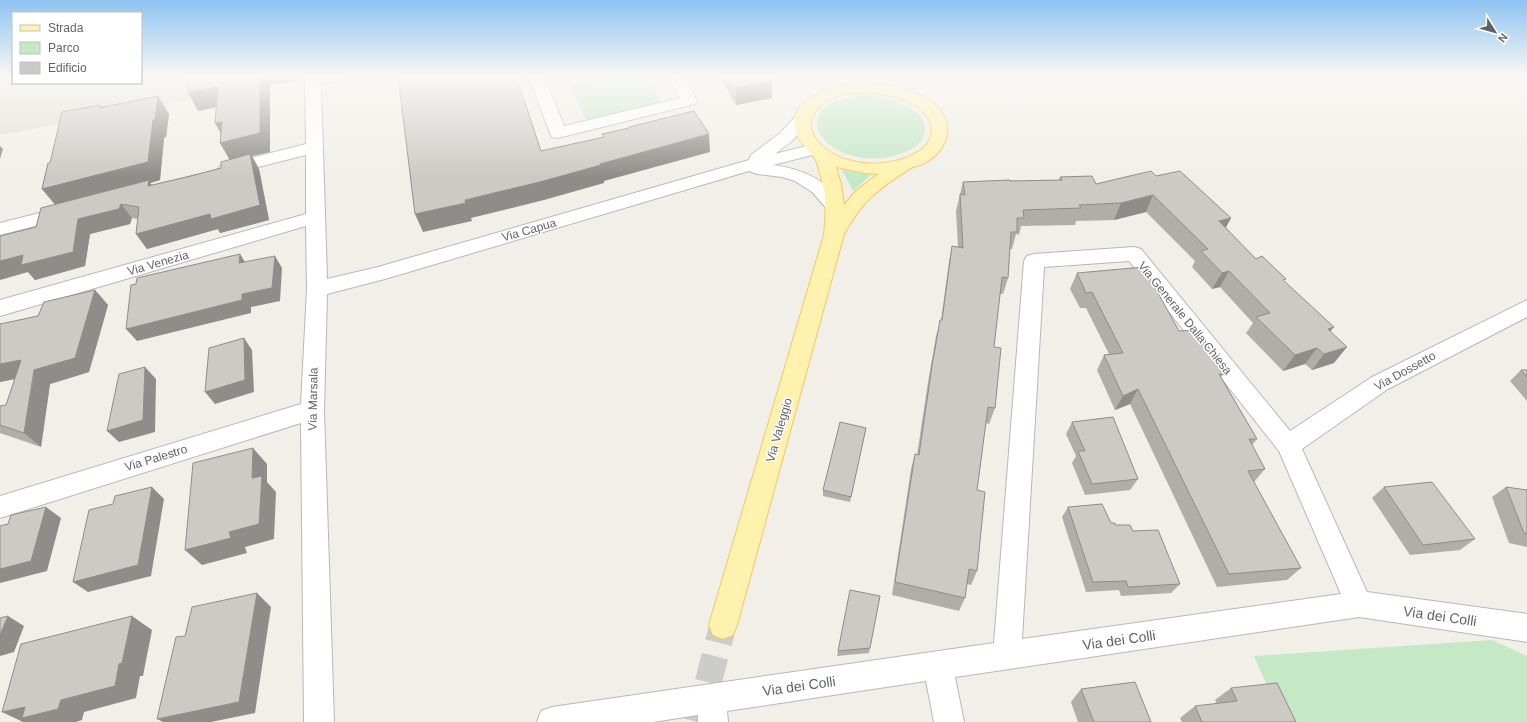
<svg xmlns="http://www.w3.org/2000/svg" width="1527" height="722" font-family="Helvetica,sans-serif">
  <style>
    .education { fill: #e1ded6 }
    .green { fill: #c5e8c5 }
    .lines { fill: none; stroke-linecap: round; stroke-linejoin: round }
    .major-tunnel { stroke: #ccccc8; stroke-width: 27; stroke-dasharray: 27 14; stroke-linecap: butt }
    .minor-casing { stroke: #b5b8bc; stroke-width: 2 }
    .major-casing { stroke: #f2c960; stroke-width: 2 }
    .minor { fill: #fff; fill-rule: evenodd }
    .major { fill: #fff2af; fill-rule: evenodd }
    .wall { fill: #afaea9 }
    .shaded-wall { fill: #8f8d8a }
    .building { fill: #cccac5; stroke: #8f8d8a }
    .labels { text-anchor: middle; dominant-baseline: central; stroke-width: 3; stroke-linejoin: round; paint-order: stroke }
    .street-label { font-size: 12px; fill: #5f6368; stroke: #fff }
    .near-street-label { font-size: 14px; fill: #5f6368; stroke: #fff }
  </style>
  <rect width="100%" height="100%" fill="#f1efe8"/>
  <polygon class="education" points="0,76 13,76 13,83 141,83 141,76 198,76 200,97 0,135"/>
  <g class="green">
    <polygon points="615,76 647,76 663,104 587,121 569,85"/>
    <path d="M869 95C887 98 933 108 924 135 921 143 915 148 907 151 836 183 766 102 869 95Z"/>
    <polygon points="842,170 871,175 853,191"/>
    <polygon points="1492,640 1527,656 1527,722 1283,722 1254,656"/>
  </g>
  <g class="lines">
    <polyline class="major-tunnel" points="698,722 723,625"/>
    <g class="minor-casing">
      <g id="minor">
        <path d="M305 76H350L348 79 321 84 327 279 378 267 749 160 751 155 780 133 796 116 802 115 808 116 810 120 792 141 775 154 814 144 820 145 823 149 820 153 773 165C803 169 828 180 844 206L842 210 835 212 828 210 812 192 795 181 782 177 757 174 749 171 385 279 327 294 324 410 334 722H304L301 423 0 518V496L301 404 307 289 306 226 0 316V300L306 214V155L226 175 220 174 217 170 220 166 306 144Z"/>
        <polygon points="528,76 544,76 564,126 680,98 668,76 684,76 697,101 695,104 558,138 552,137 550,133"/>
        <polygon points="67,206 74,208 76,212 74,216 0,235 0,223"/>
        <path d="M1134 247 1141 249 1290 431 1372 377 1527 300V317L1388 389 1302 449 1367 592 1527 614V642L1359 617 955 677 964 722H934L926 681 727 711 728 722H698V715L653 722H537L541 711 552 707 994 643 1024 261 1027 256 1034 254ZM1129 261 1279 451 1341 594 1022 639 1044 267Z"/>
      </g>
    </g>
    <g class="major-casing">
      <path id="major" d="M855 83C881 83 913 87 934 104 957 123 948 150 925 163 920 166 912 166 908 170 897 177 886 184 876 193 862 204 853 219 844 234L737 625 733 635 723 639 713 635 709 625 824 235C826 215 827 194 820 174 819 169 817 162 814 157 809 149 799 144 796 133 784 101 832 85 855 83ZM865 93C887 93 937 104 931 135 929 147 916 154 905 158 878 169 834 164 816 139 801 119 822 100 841 95 849 93 857 93 865 93ZM836 167 864 173 878 174 856 191 844 205 841 184Z"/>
    </g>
    <use href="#minor" class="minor"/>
    <use href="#major" class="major"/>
  </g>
  <g class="wall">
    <polygon points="719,76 769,76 772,98 736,105"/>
    <polygon points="296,81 270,85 270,152 252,156 259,169 269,220 220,233 218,229 147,249 136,234 138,219 132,218 130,224 90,234 85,266 35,280 28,272 36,227 55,204 42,189 50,163 100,105 102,107 158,96 169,114 166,137 164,138 160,180 150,183 152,185 221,168 230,159 220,143 221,134 215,123 216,107 198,111 188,92"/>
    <polygon points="1156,176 1225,228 1256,259 1285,282 1330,331 1334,363 1312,370 1305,364 1283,371 1246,333 1253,323 1220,287 1212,289 1192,267 1195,261 1146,212 1114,220 1076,221 1075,225 1021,226 1019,235 1016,234 1012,249 1010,249 1008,278 1003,294 1000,294 994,347 995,408 989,424 986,423 977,490 977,571 971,585 967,584 965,598 959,611 892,595 911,469 915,454 917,455 928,382 936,336 941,320 949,262 952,246 958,247 956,211 963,182 1059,180 1060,177 1096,184"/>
    <polygon points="1077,273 1145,273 1179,331 1224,374 1221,377 1257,439 1252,445 1265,469 1254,482 1301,568 1287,580 1217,587 1130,404 1115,410 1097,370 1104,355 1109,354 1086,308 1080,308 1070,289"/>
    <polygon points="95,290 108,305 89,372 50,384 41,447 0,433 0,406 6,405 15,379 0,382 0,324 38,316"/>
    <polygon points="1521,370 1527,370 1527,401 1510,381"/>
    <polygon points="1072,422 1138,479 1130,490 1085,495 1072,463 1076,456 1066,434"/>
    <polygon points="866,428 850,502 823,496 823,490"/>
    <polygon points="1384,487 1475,539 1460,550 1410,555 1372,498"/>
    <polygon points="1506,487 1527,490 1527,547 1509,543 1492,497"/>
    <polygon points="1068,507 1133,531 1180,584 1171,593 1121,596 1119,590 1086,592 1062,517"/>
    <polygon points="850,590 870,648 869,653 837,656"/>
    <polygon points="1231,688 1296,722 1182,722 1180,718 1195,706 1217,704 1215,700"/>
    <polygon points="1081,689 1151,722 1078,722 1071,702"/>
  </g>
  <g class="shaded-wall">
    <polygon points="260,76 296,76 296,81 270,85 270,152 252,156 259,169 269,220 220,233 218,229 147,249 136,234 231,162 220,143 226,142 215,123"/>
    <polygon points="575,76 589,76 576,78"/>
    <polygon points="772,80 772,98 736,105 736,88"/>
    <polygon points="218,87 228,105 198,111 188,92"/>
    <polygon points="158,96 169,114 166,137 164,138 160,180 150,183 159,195 148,186 57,207 42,189 153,120"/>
    <polygon points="709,134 710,152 604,181 604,183 544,200 471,218 472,221 423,232 415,214"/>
    <polygon points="0,146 3,149 0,159"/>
    <polygon points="1153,195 1146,212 1114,220 1121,203"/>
    <polygon points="121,204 132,218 130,224 90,234 85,266 35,280 28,272 0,280 0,261 23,255 78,219"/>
    <polygon points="1231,218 1222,235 1219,221"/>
    <polygon points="240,254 248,267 239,263"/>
    <polygon points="275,256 282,268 280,301 251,307 251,313 137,341 126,329 242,294"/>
    <polygon points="1229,271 1220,287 1212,289 1222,273"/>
    <polygon points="95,290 108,305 89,372 50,384 41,447 24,433 34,375 0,382 0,364 21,360 34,370"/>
    <polygon points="1334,327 1321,343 1328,329"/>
    <polygon points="244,338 252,350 254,392 215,404 205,392"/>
    <polygon points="1347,347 1334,363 1312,370 1324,354"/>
    <polygon points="1317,348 1305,364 1283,371 1295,355"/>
    <polygon points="145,367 156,379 155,432 119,442 107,431"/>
    <polygon points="1138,389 1130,404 1115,410 1123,396"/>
    <polygon points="253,448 267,464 267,482 276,492 274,539 245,547 247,553 202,565 185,550 229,532 252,478"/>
    <polygon points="152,487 164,499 151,576 88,592 73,582"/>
    <polygon points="46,507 61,518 47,571 0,583 0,569"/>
    <polygon points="257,593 271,607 255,713 211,722 163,722 157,719"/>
    <polygon points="8,616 24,626 14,652 0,656 0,635"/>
    <polygon points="132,616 152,630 143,676 140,676 136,698 84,712 82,720 76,722 23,722 2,712 25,707 119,664"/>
  </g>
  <g class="building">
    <polygon points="187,76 260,76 260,133 220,143 222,122 215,123 218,87 188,92"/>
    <polygon points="398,76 516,76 541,151 604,137 602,134 629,128 629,127 694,111 709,134 600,164 601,165 540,182 465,200 466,203 415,214"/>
    <polygon points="728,76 769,76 772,80 736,88"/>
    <polygon points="158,96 155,120 153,120 148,162 42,189 48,163 50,163 62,112 100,105 100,108"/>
    <polygon points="250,154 260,205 211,219 210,214 136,234 139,207 121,204 119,209 78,219 73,252 21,265 23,255 0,261 0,236 36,227 41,208 149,180 148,186 195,175 221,168 221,162"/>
    <polygon points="1151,171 1156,176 1180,171 1231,218 1219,221 1256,259 1262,256 1286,279 1283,280 1334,327 1328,329 1347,347 1324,354 1317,348 1295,355 1256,317 1270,313 1229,271 1222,273 1201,251 1208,249 1153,195 1121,203 1079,205 1081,208 1023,210 1024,218 1017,218 1017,232 1011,232 1008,278 1002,277 994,347 1001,348 995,408 988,407 977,490 985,492 977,571 969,569 965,598 895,582 915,454 919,455 932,366 940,320 942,320 952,246 963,248 960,194 965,195 963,182 1010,180 1010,181 1062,180 1060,177 1092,176 1096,184"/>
    <polygon points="240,254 239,263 275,256 272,288 242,294 242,300 126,329 131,285 136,284 137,278"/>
    <polygon points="1144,267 1145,273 1147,273 1179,331 1199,330 1224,374 1219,374 1257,439 1249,439 1265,469 1248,471 1301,568 1229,574 1138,389 1123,396 1104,355 1123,353 1092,292 1086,293 1077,273"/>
    <polygon points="95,290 75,358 34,370 24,433 0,425 0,406 6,405 21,360 0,364 0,324 38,316 44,302"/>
    <polygon points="244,338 245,380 205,392 209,348"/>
    <polygon points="145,367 143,420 107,431 119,374"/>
    <polygon points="1521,370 1527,370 1527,377"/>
    <polygon points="1113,417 1138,479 1092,484 1078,451 1085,451 1072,422"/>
    <polygon points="840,422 866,428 851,497 823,490"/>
    <polygon points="253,448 252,478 262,476 259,524 229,532 231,538 185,550 193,463"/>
    <polygon points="1432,482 1475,539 1423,545 1384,487"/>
    <polygon points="152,487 138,565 73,582 89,510 113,504 115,496"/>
    <polygon points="1506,487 1527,490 1527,534 1524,533"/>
    <polygon points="1102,504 1111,523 1115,523 1115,525 1130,525 1133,531 1158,530 1180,584 1128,587 1126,581 1093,582 1068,507"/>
    <polygon points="46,507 31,561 0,569 0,526 8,524 11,515"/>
    <polygon points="850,590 880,596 870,648 838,651"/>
    <polygon points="257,593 239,702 157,719 176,637 185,636 192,607"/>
    <polygon points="8,616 0,635 0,618"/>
    <polygon points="132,616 122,663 119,664 115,686 61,700 58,709 22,718 25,707 2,712 21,644"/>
    <polygon points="1135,682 1151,722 1094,722 1081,689"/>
    <polygon points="1277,683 1296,722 1202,722 1195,706 1237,701 1231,688"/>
  </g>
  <linearGradient id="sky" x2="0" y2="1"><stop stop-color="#8fc3f1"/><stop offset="0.43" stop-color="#f9f8f5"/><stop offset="1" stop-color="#f9f8f5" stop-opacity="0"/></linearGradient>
  <rect width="1527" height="177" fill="url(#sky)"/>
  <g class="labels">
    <g class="street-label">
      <text transform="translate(529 230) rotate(-16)">Via Capua</text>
      <text transform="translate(158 263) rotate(-16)">Via Venezia</text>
      <text transform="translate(1185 318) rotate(51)">Via Generale Dalla Chiesa</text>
      <text transform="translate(1405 371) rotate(-29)">Via Dossetto</text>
      <text transform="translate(313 399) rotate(-89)">Via Marsala</text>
      <text transform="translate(779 430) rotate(-74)">Via Valeggio</text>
      <text transform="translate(156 458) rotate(-17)">Via Palestro</text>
    </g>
    <g class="near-street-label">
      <text transform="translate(1440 616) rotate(8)">Via dei Colli</text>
      <text transform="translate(1119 640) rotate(-8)">Via dei Colli</text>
      <text transform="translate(799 686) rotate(-8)">Via dei Colli</text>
    </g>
  </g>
  <rect x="12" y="12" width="130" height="72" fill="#ffffff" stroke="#bfc1c3"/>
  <rect x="20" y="25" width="20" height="6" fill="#fff2af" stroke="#bfc1c3"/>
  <text x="48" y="32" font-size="12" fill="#5f6368">Strada</text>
  <rect x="20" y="42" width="20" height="12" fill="#c5e8c5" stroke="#bfc1c3"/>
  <text x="48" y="52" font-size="12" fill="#5f6368">Parco</text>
  <rect x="20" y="62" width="20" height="12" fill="#cccac5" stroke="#bfc1c3"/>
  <text x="48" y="72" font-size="12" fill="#5f6368">Edificio</text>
  <g transform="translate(1495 32) rotate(127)" stroke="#ffffff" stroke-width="3" paint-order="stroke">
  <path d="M0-3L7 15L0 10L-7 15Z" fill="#5f6368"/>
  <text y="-6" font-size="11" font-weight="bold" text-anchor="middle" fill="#5f6368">N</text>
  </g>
</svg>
